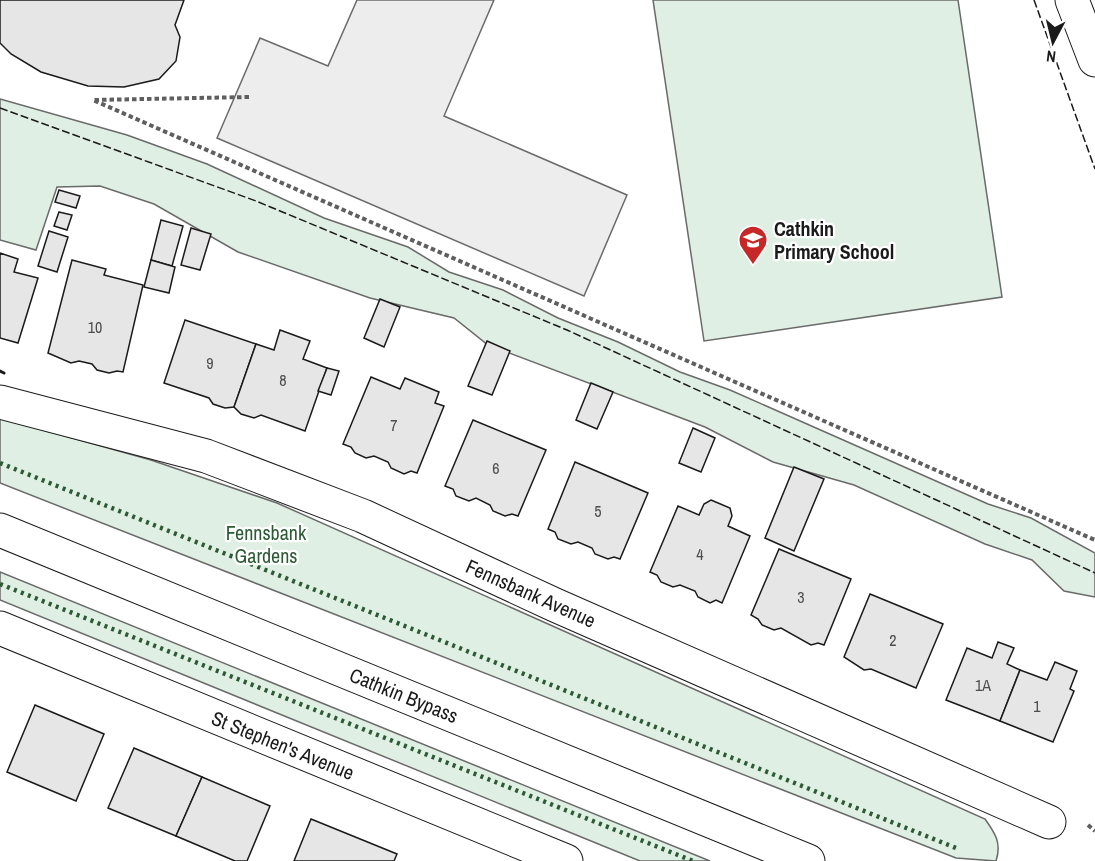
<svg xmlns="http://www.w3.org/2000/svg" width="1095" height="861" font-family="'Archivo Narrow',sans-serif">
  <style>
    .green { fill: #e0efe3; stroke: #6a6a6a; stroke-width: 1.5 }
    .parking { fill: #ededed; stroke: #6a6a6a; stroke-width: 1.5 }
    .building { fill: #e6e6e6; stroke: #1a1a1a; stroke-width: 1.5 }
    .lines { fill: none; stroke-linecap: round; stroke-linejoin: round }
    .street-casing { stroke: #1a1a1a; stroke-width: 35 }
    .primary-casing { stroke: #1a1a1a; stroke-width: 35 }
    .path { stroke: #5f5f5f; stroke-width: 4; stroke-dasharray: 4.5 3; stroke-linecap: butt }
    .street { stroke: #fff; stroke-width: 33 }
    .primary { stroke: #fff; stroke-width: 33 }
    .hedge { stroke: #2b5a34; stroke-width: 4.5; stroke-dasharray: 3 4.5; stroke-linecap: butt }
    .fence { stroke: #1a1a1a; stroke-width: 1.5; stroke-dasharray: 8 3; stroke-linecap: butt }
    .wall { stroke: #1a1a1a; stroke-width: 3 }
    .labels { text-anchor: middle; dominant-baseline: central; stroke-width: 4.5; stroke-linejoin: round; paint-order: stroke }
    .number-label { font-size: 16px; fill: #4d4d4d }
    .poi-label { font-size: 20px; font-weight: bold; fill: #1a1a1a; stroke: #fff; text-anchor: start }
    .park-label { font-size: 20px; fill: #2b5a34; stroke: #fff }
    .street-label { font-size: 20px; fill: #1a1a1a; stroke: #fff }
  </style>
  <rect width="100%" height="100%" fill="#fff"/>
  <g class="green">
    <polygon points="653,0 958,0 1002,297 704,341"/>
    <polygon points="0,99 127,135 207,164 324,218 408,247 449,272 503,290 558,318 618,342 680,372 730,390 988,504 1031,518 1095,553 1095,597 1064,591 1032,560 985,544 854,485 773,462 705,427 488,345 454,318 370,298 238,252 154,204 100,186 57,187 36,250 0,240"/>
    <path d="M0 418 151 460 277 503 985 819C995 833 1002 843 996 861L956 858 0 483Z"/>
    <polygon points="0,572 710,861 640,861 0,600"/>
  </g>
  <polygon class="parking" points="357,0 494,0 444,116 627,195 584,296 217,138 260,38 328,66"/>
  <g class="building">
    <polygon points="0,0 184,0 175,25 180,37 176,61 159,79 124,87 88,86 41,72 11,54 0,43"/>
    <polygon points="59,190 80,196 76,208 55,202"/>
    <polygon points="59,212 72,215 67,230 54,226"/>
    <polygon points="161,220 183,226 172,266 151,260"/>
    <polygon points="191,228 211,234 200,270 181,265"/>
    <polygon points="49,231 68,237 57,272 38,266"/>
    <polygon points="0,253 18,259 14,272 38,278 18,343 0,338"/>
    <polygon points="72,260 106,269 104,275 143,285 123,372 117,371 109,373 97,370 92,364 79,361 71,363 48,353"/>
    <polygon points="151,260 175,267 169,293 144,287"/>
    <polygon points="380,299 400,307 384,347 364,338"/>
    <polygon points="185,320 256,344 234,407 225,408 213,404 209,398 164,383"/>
    <polygon points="280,330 310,341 303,359 327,368 305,431 261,415 254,418 241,414 234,407 256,344 274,350"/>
    <polygon points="487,341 510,351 492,395 468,386"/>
    <polygon points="327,368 339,371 331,395 318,391"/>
    <polygon points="371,377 400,389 405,378 439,392 435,403 444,406 417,473 411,471 404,474 391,468 388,462 374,456 366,458 355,453 351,447 343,444"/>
    <polygon points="591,383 613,392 597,429 576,420"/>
    <polygon points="473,420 546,450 518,516 512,514 505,516 493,511 490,505 476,498 469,501 456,496 453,489 445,486"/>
    <polygon points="693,428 715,438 701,472 679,463"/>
    <polygon points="575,462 648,493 620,559 614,557 608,559 595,554 592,548 578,542 571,544 558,539 555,532 548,529"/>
    <polygon points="794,467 824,479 794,551 765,538"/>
    <polygon points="711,500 730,508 732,516 728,526 750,536 722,603 716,600 710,603 698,597 695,591 680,585 673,587 661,582 657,575 650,572 678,506 699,515 704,504"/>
    <polygon points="779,549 851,579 824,645 818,643 811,645 781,628 774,630 762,625 758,619 751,615"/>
    <polygon points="870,594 943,624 916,688 871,669 864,670 844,657"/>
    <polygon points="998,642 1014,648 1007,664 1020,670 1000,721 946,700 967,648 992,658"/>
    <polygon points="1055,662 1077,671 1070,689 1074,691 1053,742 1000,721 1020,670 1047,680"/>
    <polygon points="35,705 104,734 76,801 7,772"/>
    <polygon points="134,748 202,777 176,836 108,808"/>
    <polygon points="202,777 270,806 247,861 235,861 176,836"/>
    <polygon points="311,819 397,854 394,861 294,861"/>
  </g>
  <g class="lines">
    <g class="street-casing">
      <g id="street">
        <polyline points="1072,0 1095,60"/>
        <polyline points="0,402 206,456 363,516 555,605 1049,822"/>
        <polyline points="0,628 566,861"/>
      </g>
    </g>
    <g class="primary-casing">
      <polyline id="primary" points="0,530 808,861"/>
    </g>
    <g class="path">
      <polyline points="249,97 93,100 1095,540"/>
      <polyline points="1088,825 1095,831"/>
    </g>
    <use href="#street" class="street"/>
    <use href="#primary" class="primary"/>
    <g class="hedge">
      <polyline points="0,463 956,848"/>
      <polyline points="0,584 693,861"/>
    </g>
    <g class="fence">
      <polyline points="1034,0 1095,169"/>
      <polyline points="0,108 256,201 567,330 1095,573"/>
    </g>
    <polyline class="wall" points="0,371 4,373"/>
  </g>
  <defs>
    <g id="school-pin" transform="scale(1.5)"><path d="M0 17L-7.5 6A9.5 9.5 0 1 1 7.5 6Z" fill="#c62828" stroke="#fff"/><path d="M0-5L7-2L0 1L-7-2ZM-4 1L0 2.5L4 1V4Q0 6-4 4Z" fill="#fff"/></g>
  </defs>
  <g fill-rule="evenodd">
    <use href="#school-pin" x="753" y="240"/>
  </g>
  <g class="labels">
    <g class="number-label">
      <text x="95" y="327">10</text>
      <text x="210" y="363">9</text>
      <text x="283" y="380">8</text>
      <text x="394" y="425">7</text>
      <text x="496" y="468">6</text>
      <text x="598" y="511">5</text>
      <text x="700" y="554">4</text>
      <text x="801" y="597">3</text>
      <text x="893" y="640">2</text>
      <text x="983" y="685">1A</text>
      <text x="1037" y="706">1</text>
    </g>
    <g class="poi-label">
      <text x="774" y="228">Cathkin<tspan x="774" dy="23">Primary School</tspan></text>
    </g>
    <g class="park-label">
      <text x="266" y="532">Fennsbank<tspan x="266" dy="23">Gardens</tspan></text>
    </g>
    <g class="street-label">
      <text transform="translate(531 593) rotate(24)">Fennsbank Avenue</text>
      <text transform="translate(404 695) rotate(22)">Cathkin Bypass</text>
      <text transform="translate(283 745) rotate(22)">St Stephen's Avenue</text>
    </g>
  </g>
  <g transform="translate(1053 42) rotate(187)" stroke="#ffffff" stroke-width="4.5" paint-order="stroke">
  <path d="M0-4.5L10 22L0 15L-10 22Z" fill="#1a1a1a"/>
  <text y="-9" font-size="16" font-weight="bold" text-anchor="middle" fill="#1a1a1a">N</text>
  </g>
</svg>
